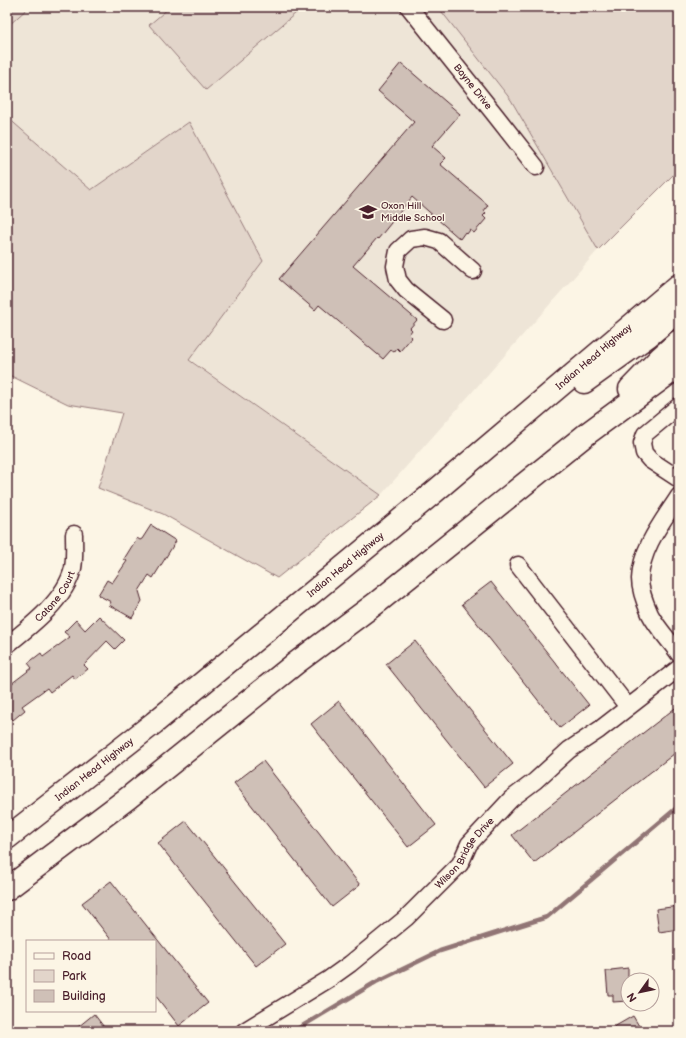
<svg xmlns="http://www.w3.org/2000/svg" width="686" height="1038" font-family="'Balsamiq Sans',sans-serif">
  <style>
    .built { fill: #eee5d7 }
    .green { fill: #e2d5ca; stroke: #967a7a }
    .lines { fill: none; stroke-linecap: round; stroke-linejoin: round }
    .stream { stroke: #917474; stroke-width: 4.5 }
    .building { fill: #cfc0b7; stroke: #4a1f2b }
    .minor-casing { stroke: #4a1f2b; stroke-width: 19 }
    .highway-casing { stroke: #4a1f2b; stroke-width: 25 }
    .minor { stroke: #fcf5e5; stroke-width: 16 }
    .highway { stroke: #fcf5e5; stroke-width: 22 }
    .labels { text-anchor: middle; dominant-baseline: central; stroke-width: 3; stroke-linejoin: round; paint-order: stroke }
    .street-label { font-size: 10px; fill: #4a1f2b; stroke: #fcf5e5 }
    .poi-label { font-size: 10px; fill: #4a1f2b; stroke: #fcf5e5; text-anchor: start }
  </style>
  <rect width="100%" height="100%" fill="#fcf5e5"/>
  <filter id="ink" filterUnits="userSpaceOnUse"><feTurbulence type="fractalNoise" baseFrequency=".025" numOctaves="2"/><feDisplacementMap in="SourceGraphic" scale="8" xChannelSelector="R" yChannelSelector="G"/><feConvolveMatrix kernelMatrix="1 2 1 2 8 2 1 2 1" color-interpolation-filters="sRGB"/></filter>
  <g filter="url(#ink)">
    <polygon class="built" points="7,7 438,7 511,100 598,250 381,495 189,359 263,261 189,122 91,190 7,117"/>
    <g class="green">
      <polygon points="7,7 29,7 7,27"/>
      <polygon points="170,7 303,7 206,90 149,25"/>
      <polygon points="438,7 679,7 679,169 598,250 511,100"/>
      <polygon points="7,117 91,190 189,122 263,261 189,360 381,495 277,578 163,514 98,488 122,413 68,404 7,374"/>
    </g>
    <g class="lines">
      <polyline class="stream" points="294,1031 376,982 440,951 547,917 679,806"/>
    </g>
    <g class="building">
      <polygon points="401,63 460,114 432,146 446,158 440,164 488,205 484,211 486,213 483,216 486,219 474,233 470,230 467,234 465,232 460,239 412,197 378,239 377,238 353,266 417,320 410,328 412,330 409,334 412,337 400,351 397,348 394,352 391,350 383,359 319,305 315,310 279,279 414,122 378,91"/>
      <polygon points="151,525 176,541 153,578 149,575 139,591 142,601 132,618 109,605 111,602 98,595 107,580 112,583 127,561 124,559 137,538 140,540 142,539"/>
      <polygon points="491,582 589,705 560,728 462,604"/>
      <polygon points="99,616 124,640 115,649 107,641 84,665 88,669 75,679 72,675 50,692 47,688 22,706 25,710 13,720 7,712 7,687 32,668 28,663 41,653 43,657 70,637 64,632 76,620 85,630"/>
      <polygon points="415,641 513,764 484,787 386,664"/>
      <polygon points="339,701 436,825 408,847 311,724"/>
      <polygon points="679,705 679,750 534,863 512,835"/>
      <polygon points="263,761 360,885 332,907 234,783"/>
      <polygon points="186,821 285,944 256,966 158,843"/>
      <polygon points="111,881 208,1003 179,1026 155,995 155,941 112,941 82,903"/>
      <polygon points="679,906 679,929 659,932 656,909"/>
      <polygon points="628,968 628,1001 613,1002 613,995 608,995 606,971 611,971 611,970"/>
      <polygon points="94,1014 107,1031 73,1031"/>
      <polygon points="633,1016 642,1031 607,1031"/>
    </g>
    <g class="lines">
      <g class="minor-casing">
        <g id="minor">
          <path id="s1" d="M409 7 496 116 536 167"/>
          <polyline points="443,320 406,290 398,280 395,266 398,251 411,239 425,237 439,241 473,271"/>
          <polyline points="679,406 645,434 642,443 644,453 650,460 679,479"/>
          <path d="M679 496C663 521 641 548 640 579 640 590 645 603 650 614 657 628 670 641 679 654"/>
          <polyline points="518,565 628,707"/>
          <path id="s2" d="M7 645C31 626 66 599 73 568 75 557 74 545 74 534"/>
          <path id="s3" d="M244 1031 329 979 350 964 406 918 460 864 469 844 511 799 535 781 569 750 599 730 679 668"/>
        </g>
      </g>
      <g class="highway-casing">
        <g id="highway">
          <polyline points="584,382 648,336 679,310"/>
          <polyline points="630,389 661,357 679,341"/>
          <path id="s4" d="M7 838 154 723 433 493 679 285"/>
          <polyline points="7,889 128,798 296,663 379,601 588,433 679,366"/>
        </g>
      </g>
      <use href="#minor" class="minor"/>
      <use href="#highway" class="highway"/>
    </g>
  </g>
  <defs>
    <g id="school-bare" transform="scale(1.38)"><path d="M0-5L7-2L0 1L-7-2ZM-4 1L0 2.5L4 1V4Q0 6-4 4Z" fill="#4a1f2b" stroke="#fcf5e5" stroke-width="2.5" paint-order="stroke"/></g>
  </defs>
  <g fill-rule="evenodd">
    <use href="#school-bare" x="368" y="212"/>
  </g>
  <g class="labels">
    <g class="street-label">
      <text stroke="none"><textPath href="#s1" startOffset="102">Bayne Drive</textPath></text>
      <text stroke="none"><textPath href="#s4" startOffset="759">Indian Head Highway</textPath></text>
      <text stroke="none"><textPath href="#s4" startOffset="435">Indian Head Highway</textPath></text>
      <text stroke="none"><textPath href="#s2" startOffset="69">Catone Court</textPath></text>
      <text stroke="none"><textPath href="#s4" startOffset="111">Indian Head Highway</textPath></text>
      <text stroke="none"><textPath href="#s3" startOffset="286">Wilson Bridge Drive</textPath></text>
    </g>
    <g class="poi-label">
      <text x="381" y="206">Oxon Hill<tspan x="381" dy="12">Middle School</tspan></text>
    </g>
  </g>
  <rect width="686" height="1038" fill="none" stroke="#fcf5e5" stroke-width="24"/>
  <rect x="12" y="12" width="662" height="1014" fill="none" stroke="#4a1f2b" stroke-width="1.5" filter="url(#ink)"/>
  <rect x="26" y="940" width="130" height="72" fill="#fcf5e5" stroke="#b59f9b"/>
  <rect x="34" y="953" width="20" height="6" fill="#fcf5e5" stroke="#b59f9b"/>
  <text x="62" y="960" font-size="12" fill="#4a1f2b">Road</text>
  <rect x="34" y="970" width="20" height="12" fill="#e2d5ca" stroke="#b59f9b"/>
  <text x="62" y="980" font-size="12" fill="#4a1f2b">Park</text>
  <rect x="34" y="990" width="20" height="12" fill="#cfc0b7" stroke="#b59f9b"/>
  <text x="62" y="1000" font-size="12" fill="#4a1f2b">Building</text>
  <g transform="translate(640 992) rotate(237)"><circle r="19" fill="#fcf5e5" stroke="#b59f9b"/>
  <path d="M0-3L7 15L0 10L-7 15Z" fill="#4a1f2b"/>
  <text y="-6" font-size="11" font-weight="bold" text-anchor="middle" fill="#4a1f2b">N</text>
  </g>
</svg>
